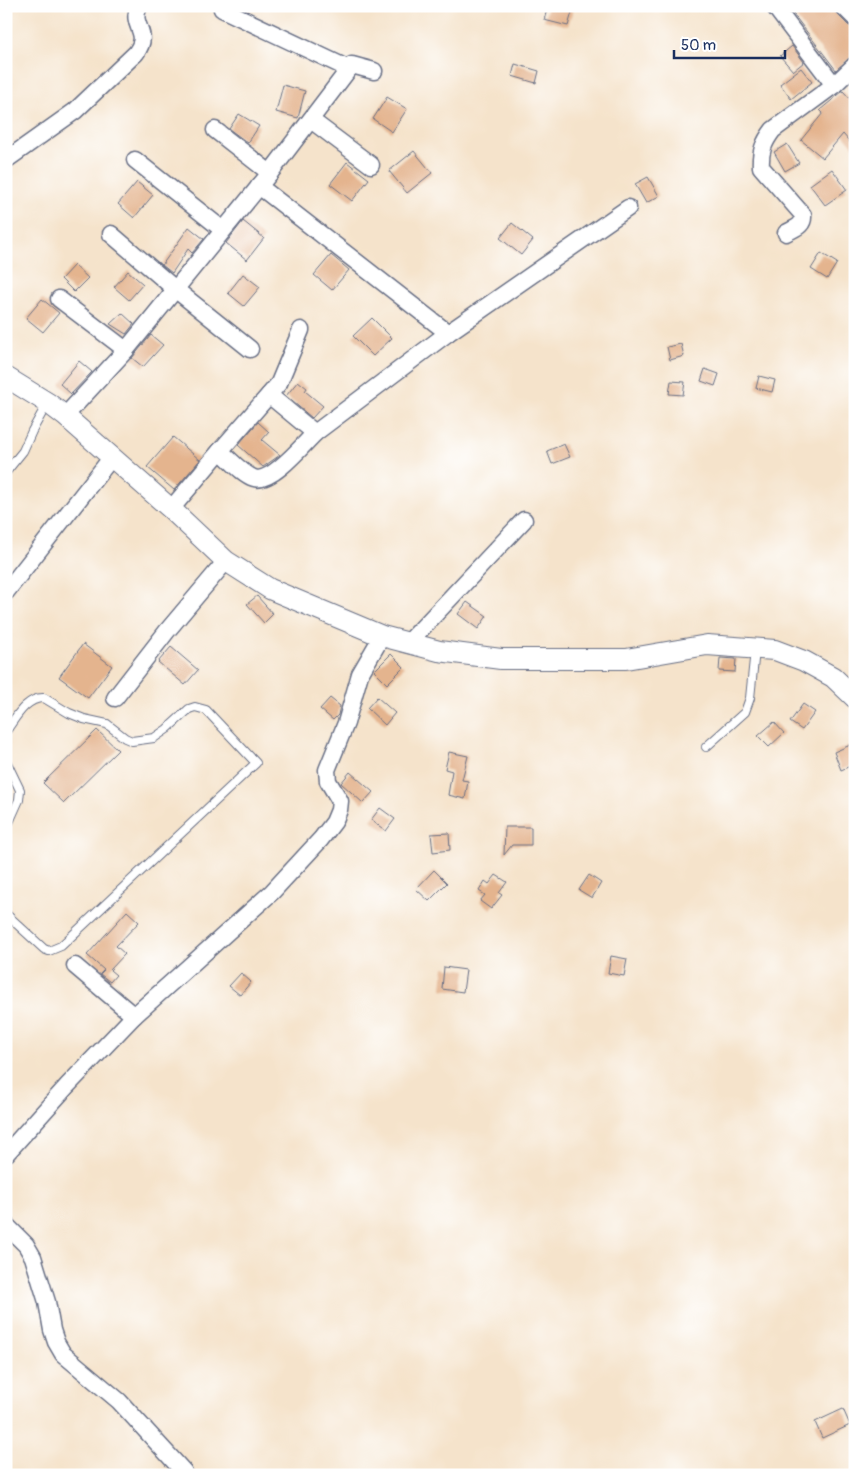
<svg xmlns="http://www.w3.org/2000/svg" width="861" height="1481" font-family="Pangolin,sans-serif">
  <style>
    .building { fill: #e4b48e }
    .lines { fill: none; stroke-linecap: round; stroke-linejoin: round }
    .service-casing { stroke: #676e84; stroke-width: 10 }
    .minor-casing { stroke: #676e84; stroke-width: 19 }
    .tertiary-casing { stroke: #676e84; stroke-width: 22 }
    .service { stroke: #fff; stroke-width: 8 }
    .minor { stroke: #fff; stroke-width: 16 }
    .tertiary { stroke: #fff; stroke-width: 20 }
  </style>
  <rect width="100%" height="100%" fill="#fff"/>
  <filter id="ink" filterUnits="userSpaceOnUse"><feTurbulence type="fractalNoise" baseFrequency=".02" numOctaves="2"/><feDisplacementMap in="SourceGraphic" scale="10" xChannelSelector="R" yChannelSelector="G"/><feConvolveMatrix kernelMatrix="1 2 1 2 8 2 1 2 1" color-interpolation-filters="sRGB"/></filter>
  <filter id="wash" filterUnits="userSpaceOnUse"><feTurbulence type="fractalNoise" baseFrequency=".0096" numOctaves="4" result="noise"/><feDisplacementMap in="SourceGraphic" scale="20" xChannelSelector="R" yChannelSelector="G"/><feGaussianBlur stdDeviation="1.12" result="paint"/><feColorMatrix in="noise" values="0 0 0 0 0 0 0 0 0 0 0 0 0 0 0 0 0 1.4 0 .05"/><feComposite in="paint" operator="in"/></filter>
  <g filter="url(#wash)">
    <rect width="100%" height="100%" fill="#f5e3cb"/>
    <g id="blocks">
      <g class="building">
        <polygon points="548,6 574,6 568,26 544,20"/>
        <polygon points="787,6 833,6 836,13 848,25 855,29 855,54 836,70"/>
        <polygon points="792,46 804,62 793,71 780,56"/>
        <polygon points="515,64 539,71 536,83 512,76"/>
        <polygon points="801,68 812,82 791,99 780,84"/>
        <polygon points="283,85 305,91 298,118 276,112"/>
        <polygon points="843,91 855,104 855,148 843,134 823,158 801,140 823,113 820,110"/>
        <polygon points="387,97 407,109 392,132 373,119"/>
        <polygon points="239,114 259,126 248,143 229,129"/>
        <polygon points="787,144 799,163 785,171 774,152"/>
        <polygon points="414,151 432,173 407,193 389,171"/>
        <polygon points="347,162 369,179 352,201 330,184"/>
        <polygon points="832,169 847,190 825,205 810,185"/>
        <polygon points="648,177 659,196 646,203 635,184"/>
        <polygon points="137,182 153,195 134,218 118,204"/>
        <polygon points="243,221 264,238 247,260 226,243"/>
        <polygon points="512,223 533,240 521,255 500,238"/>
        <polygon points="189,227 204,239 192,253 188,249 172,273 162,265"/>
        <polygon points="821,253 837,263 827,279 811,269"/>
        <polygon points="331,255 349,270 332,290 314,275"/>
        <polygon points="74,265 88,278 74,292 61,279"/>
        <polygon points="128,271 143,284 129,300 114,287"/>
        <polygon points="243,274 260,287 244,306 228,293"/>
        <polygon points="42,299 59,313 43,332 26,318"/>
        <polygon points="122,313 134,324 126,334 110,324"/>
        <polygon points="372,318 392,338 373,356 353,336"/>
        <polygon points="151,335 163,345 143,367 132,358"/>
        <polygon points="681,344 684,356 670,360 667,347"/>
        <polygon points="79,361 92,372 71,394 60,384"/>
        <polygon points="705,369 719,374 715,386 701,381"/>
        <polygon points="759,376 775,380 772,392 756,388"/>
        <polygon points="298,381 307,388 305,391 323,406 312,418 286,396"/>
        <polygon points="671,381 685,382 683,395 669,394"/>
        <polygon points="258,422 269,432 262,440 280,455 263,467 238,445"/>
        <polygon points="173,437 200,460 174,490 147,467"/>
        <polygon points="564,444 570,457 552,464 547,451"/>
        <polygon points="257,596 273,614 264,623 247,604"/>
        <polygon points="467,602 487,616 478,629 458,614"/>
        <polygon points="83,644 112,666 88,698 59,677"/>
        <polygon points="171,647 198,670 185,685 158,662"/>
        <polygon points="391,654 404,667 387,684 374,671"/>
        <polygon points="720,658 736,659 735,672 719,671"/>
        <polygon points="377,697 395,713 385,725 367,708"/>
        <polygon points="330,698 340,706 338,715 333,720 320,709"/>
        <polygon points="803,704 815,712 802,730 790,722"/>
        <polygon points="774,722 784,733 769,747 758,736"/>
        <polygon points="97,730 118,750 64,803 43,783"/>
        <polygon points="855,743 855,764 841,770 834,752"/>
        <polygon points="449,752 468,756 462,780 468,781 465,799 448,795 452,771 445,769"/>
        <polygon points="350,772 373,792 363,803 341,783"/>
        <polygon points="380,808 395,819 386,831 371,820"/>
        <polygon points="505,827 531,827 531,845 512,845 504,855"/>
        <polygon points="449,833 450,850 433,852 431,834"/>
        <polygon points="434,870 447,883 429,901 416,889"/>
        <polygon points="496,875 507,882 499,893 502,895 491,909 480,901 485,895 479,891 485,881 489,884"/>
        <polygon points="589,875 601,883 592,898 579,890"/>
        <polygon points="127,911 139,922 116,946 125,954 110,970 116,975 110,982 100,974 104,970 87,955"/>
        <polygon points="611,956 627,959 624,976 608,973"/>
        <polygon points="444,967 466,970 463,992 442,989"/>
        <polygon points="241,973 251,982 240,995 229,986"/>
        <polygon points="843,1409 850,1425 822,1438 815,1422"/>
      </g>
    </g>
  </g>
  <g filter="url(#ink)">
    <use href="#blocks" fill-opacity="0" stroke="#676e84" stroke-width="1"/>
    <g class="lines">
      <g class="service-casing">
        <g id="service">
          <polyline points="6,472 23,451 32,431 47,404"/>
          <path d="M6 731C15 719 26 697 44 698L69 713 84 719 107 724 125 738 132 741 154 738 167 729 189 709 195 707 206 710 256 763 61 946 49 951 44 949 6 914"/>
          <polyline points="706,747 745,712 750,698 755,650"/>
          <polyline points="6,761 20,790 19,800 6,829"/>
        </g>
      </g>
      <g class="minor-casing">
        <g id="minor">
          <polyline points="774,6 834,85"/>
          <polyline points="843,6 855,18"/>
          <polyline points="222,9 349,69"/>
          <polyline points="311,120 371,165"/>
          <polyline points="215,130 270,173"/>
          <path d="M6 160 75 111 136 53C152 31 129 27 139 6"/>
          <polyline points="135,160 223,230"/>
          <polyline points="259,186 448,333"/>
          <path d="M786 233C795 228 804 226 803 215L761 167C760 151 764 142 773 130L834 85 855 65"/>
          <polyline points="111,234 175,289 250,349"/>
          <polyline points="59,299 126,350"/>
          <polyline points="65,416 126,350 270,173 352,65 374,71"/>
          <polyline points="315,433 448,333 628,208"/>
          <polyline points="220,451 269,395"/>
          <path d="M171 509 220 451C230 459 242 474 254 478 271 484 303 445 315 433L269 395 279 383 301 330"/>
          <polyline points="6,592 112,457"/>
          <polyline points="408,643 524,520"/>
          <polyline points="115,698 167,631 226,561"/>
          <polyline points="75,966 134,1016"/>
          <polyline points="6,1154 67,1086 134,1016 272,892 321,839 334,822 339,810 340,801 328,781 327,770 346,723 360,674 382,636"/>
          <polyline points="6,1225 26,1245 33,1257 47,1302 52,1330 56,1342 63,1354 119,1401 184,1472"/>
        </g>
      </g>
      <g class="tertiary-casing">
        <polyline id="tertiary" points="6,377 48,403 65,416 171,509 226,561 270,589 382,636 439,651 501,659 626,659 707,645 775,650 804,661 833,677 855,698"/>
      </g>
      <use href="#service" class="service"/>
      <use href="#minor" class="minor"/>
      <use href="#tertiary" class="tertiary"/>
    </g>
  </g>
  <rect width="861" height="1481" fill="none" stroke="#fff" stroke-width="25"/>
  <path d="M674 50v8h111v-8" fill="none" stroke="#1b2f5e" stroke-width="2.5"/>
  <text x="681" y="50" font-size="15" fill="#1b2f5e" stroke="#ffffff" stroke-width="4" paint-order="stroke">50 m</text>
</svg>
